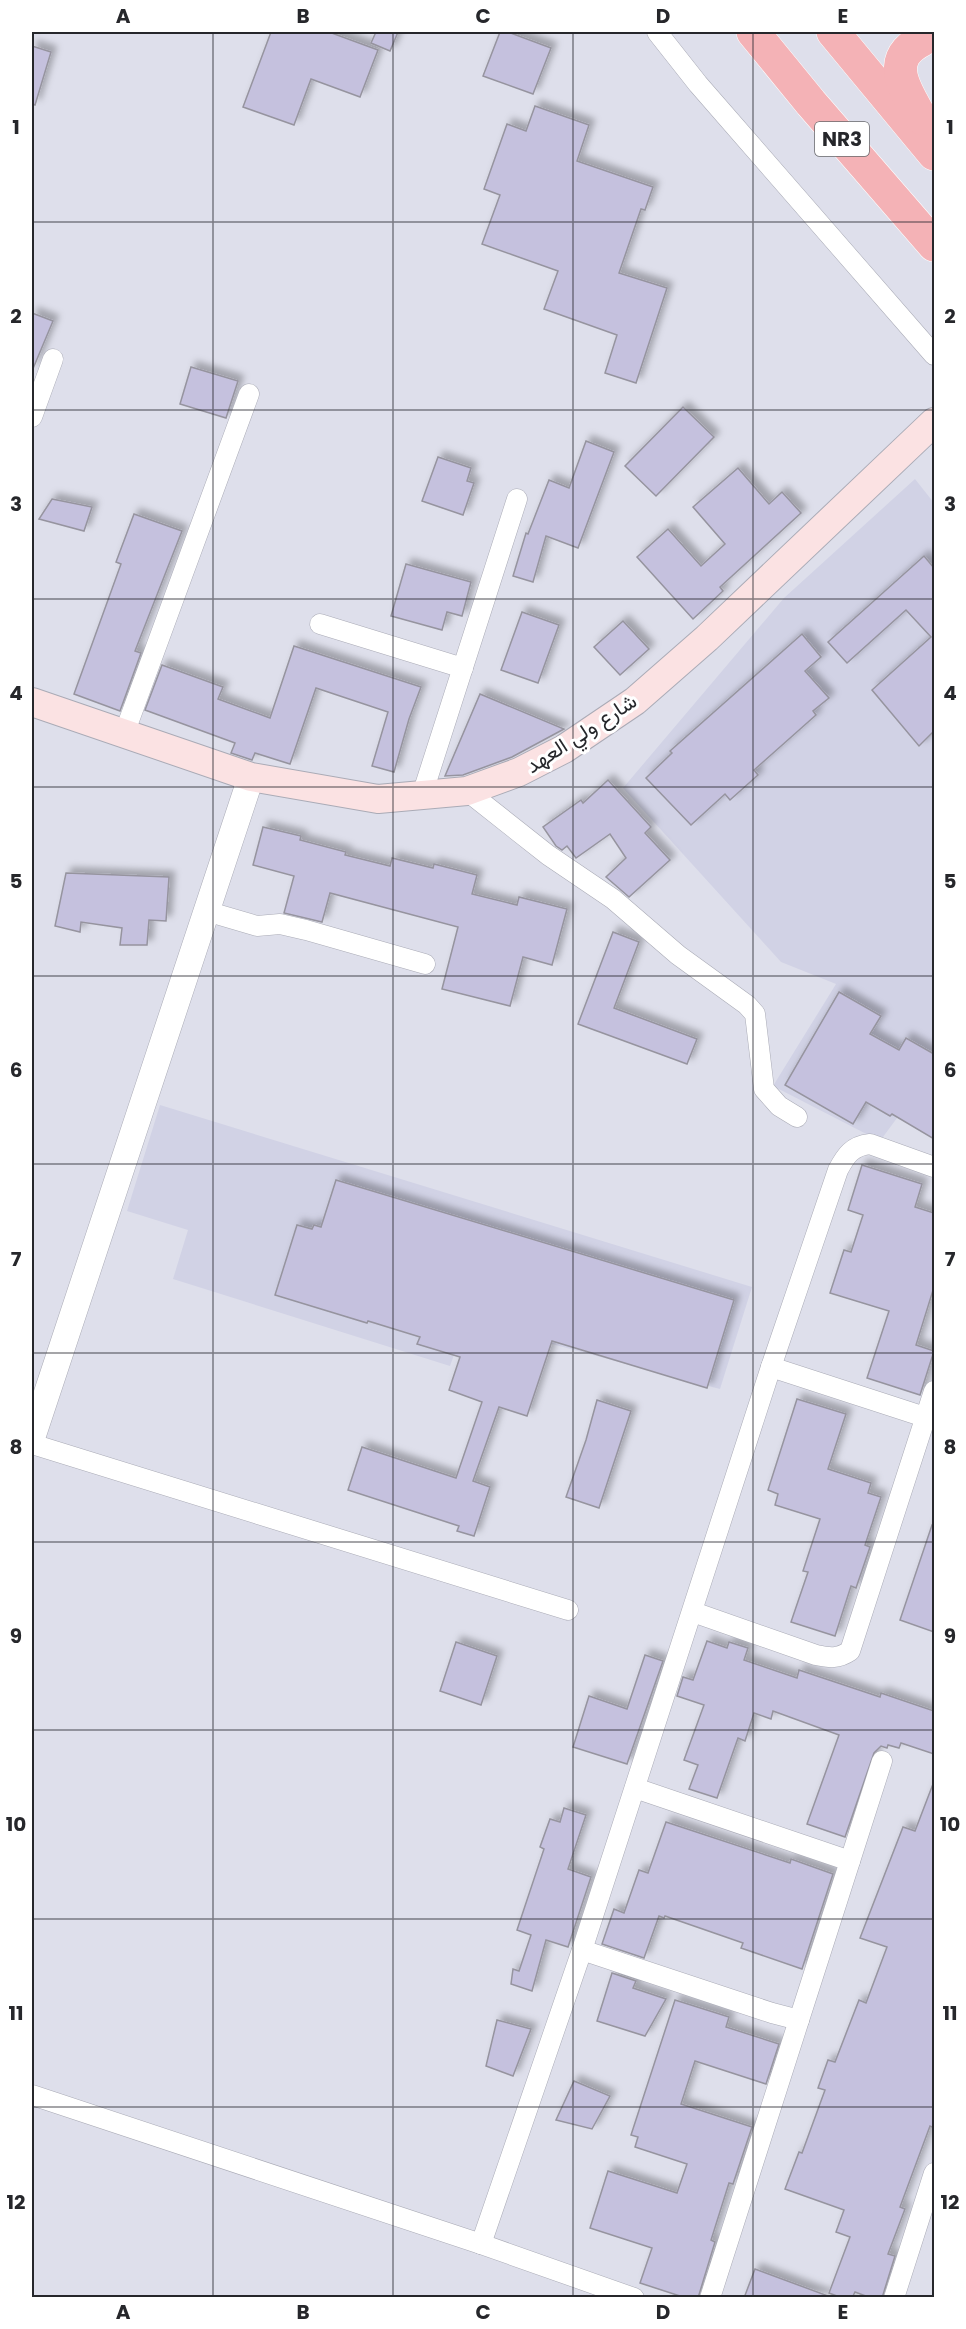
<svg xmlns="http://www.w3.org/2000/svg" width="966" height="2329" font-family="Poppins,Vazirmatn,sans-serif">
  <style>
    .built { fill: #d1d2e5 }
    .building { fill: #c5c1de; stroke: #96949f; stroke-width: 1.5; filter: url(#shadow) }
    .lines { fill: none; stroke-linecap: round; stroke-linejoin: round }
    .minor-casing { stroke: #aaabb6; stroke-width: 21 }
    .tertiary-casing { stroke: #aaabb6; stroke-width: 27 }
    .secondary-casing { stroke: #aaabb6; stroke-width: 30 }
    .trunk-casing { stroke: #fff; stroke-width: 34 }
    .minor { stroke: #fff; stroke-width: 20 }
    .tertiary { stroke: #fff; stroke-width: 26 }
    .secondary { stroke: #fbe2e3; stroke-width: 28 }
    .trunk { stroke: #f4b2b6; stroke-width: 33 }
    .grid { fill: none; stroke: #26272b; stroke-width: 1.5; stroke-opacity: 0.55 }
    .labels { text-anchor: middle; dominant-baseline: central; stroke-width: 6; stroke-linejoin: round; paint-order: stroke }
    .shield { fill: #fff; stroke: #67686b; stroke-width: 1.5 }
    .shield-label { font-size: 20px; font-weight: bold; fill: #26272b }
    .street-label { font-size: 21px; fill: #26272b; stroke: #fff }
    .neatline { fill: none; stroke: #26272b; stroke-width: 2 }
    .grid-label { font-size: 20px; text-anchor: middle; font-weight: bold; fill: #26272b }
  </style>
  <defs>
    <filter id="shadow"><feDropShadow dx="5.5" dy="-5.5" stdDeviation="3" flood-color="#0004"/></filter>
  </defs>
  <rect width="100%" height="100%" fill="#dedfeb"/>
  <g class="built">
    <polygon points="915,479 934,503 934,1068 880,1141 773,1086 836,984 781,962 623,788 784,598"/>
    <polygon points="160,1105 752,1287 720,1389 466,1321 450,1366 173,1279 188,1230 127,1211"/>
  </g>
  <g class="building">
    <polygon points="271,32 329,32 378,50 360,97 311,79 294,125 243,107"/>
    <polygon points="376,32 398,32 390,51 371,43"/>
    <polygon points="500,32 508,32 551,48 533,94 483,76"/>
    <polygon points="32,46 51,52 35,105 32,104"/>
    <polygon points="535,106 589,125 577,161 653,187 645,210 641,209 619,273 667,288 636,383 605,373 617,335 544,309 558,271 482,244 500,195 484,189 507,124 526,131"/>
    <polygon points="32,313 53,321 32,371"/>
    <polygon points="191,367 238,381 226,418 180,404"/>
    <polygon points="683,407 714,437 656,496 625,466"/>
    <polygon points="586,441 614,452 578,548 546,536 533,582 513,576 526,533 528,534 549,480 569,488"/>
    <polygon points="438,457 471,468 467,481 474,483 463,515 422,501"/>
    <polygon points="738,468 769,504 782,492 801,513 720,587 723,591 693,619 637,557 668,529 701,566 725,544 693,507"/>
    <polygon points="52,499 92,507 84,531 39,519"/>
    <polygon points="134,514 182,531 135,651 141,653 120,711 74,694 121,564 116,562"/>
    <polygon points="924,556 934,568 934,731 919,746 872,690 931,637 906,610 847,663 828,642"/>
    <polygon points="406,564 471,582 462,616 447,612 442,630 391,616"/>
    <polygon points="522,612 559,625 538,683 501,670"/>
    <polygon points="623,621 649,649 620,675 594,647"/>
    <polygon points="802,634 821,657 805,671 829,698 813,711 816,715 754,770 758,775 730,800 725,794 691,825 646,778 672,753 670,751"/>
    <polygon points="294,646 421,687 409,719 394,772 372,766 388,712 316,688 290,764 255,753 252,760 231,753 235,743 145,710 162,665 223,687 218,699 270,718"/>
    <polygon points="480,694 564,729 512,757 463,775 445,776"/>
    <polygon points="608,780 651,827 645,833 670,860 629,897 606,877 626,858 610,834 576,858 567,846 562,850 556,846 543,827 581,800 583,803"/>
    <polygon points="263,827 301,836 300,840 346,852 345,855 390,866 392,858 433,868 434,864 477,875 472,894 517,905 519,897 567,909 552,965 523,957 510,1006 442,989 458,927 330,893 322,922 284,913 294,876 253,865"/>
    <polygon points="66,873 169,877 166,921 149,920 147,945 120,945 122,928 81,922 80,932 55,926"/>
    <polygon points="613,932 639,942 614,1008 697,1039 687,1064 578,1024"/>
    <polygon points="839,992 881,1016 870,1034 899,1050 906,1038 934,1054 934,1139 892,1114 890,1116 866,1102 853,1124 785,1085"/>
    <polygon points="862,1165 922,1184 915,1207 934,1213 934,1287 916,1345 934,1351 920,1395 867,1378 889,1311 830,1293 844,1250 851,1252 863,1215 848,1210"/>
    <polygon points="336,1180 734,1300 707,1388 552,1341 527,1416 499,1407 473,1481 490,1487 474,1536 457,1531 459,1526 348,1490 362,1447 456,1478 482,1402 449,1390 460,1357 417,1344 420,1337 368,1321 367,1323 275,1295 297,1225 312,1229 314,1225 321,1227"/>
    <polygon points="797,1399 846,1414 828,1469 871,1483 868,1493 881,1497 865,1545 870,1547 856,1588 851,1586 835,1636 791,1622 808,1572 803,1571 820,1519 775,1505 778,1494 768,1490"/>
    <polygon points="597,1400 631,1411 599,1508 566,1497 586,1440"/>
    <polygon points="932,1525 934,1526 934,1632 900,1620"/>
    <polygon points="707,1641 727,1648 729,1642 748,1648 744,1660 797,1678 799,1670 880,1697 881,1693 934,1711 934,1754 901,1743 899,1748 888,1745 887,1748 881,1746 874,1753 845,1837 807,1824 839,1735 773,1711 771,1719 754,1713 745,1741 738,1738 717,1798 689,1789 698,1765 684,1760 704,1705 677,1696 683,1677 693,1680"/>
    <polygon points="456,1642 497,1656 481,1705 440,1691"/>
    <polygon points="645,1655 663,1661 627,1764 573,1747 589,1696 627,1709"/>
    <polygon points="933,1784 934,2128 930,2126 900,2207 905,2209 888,2254 895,2256 882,2298 871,2298 855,2292 852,2298 842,2298 829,2293 850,2237 836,2232 844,2210 785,2189 799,2152 802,2153 825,2090 818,2088 828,2060 835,2062 859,2000 866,2003 887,1947 860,1938 903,1827 915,1831"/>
    <polygon points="564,1808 586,1815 568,1869 591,1877 568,1947 546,1940 532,1991 511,1984 513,1969 519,1971 531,1935 517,1930 544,1849 540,1847 550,1819 560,1822"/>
    <polygon points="666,1822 790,1863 791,1859 833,1874 802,1969 741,1948 743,1943 665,1916 664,1918 659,1916 644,1958 602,1944 614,1909 624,1913 639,1870 648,1873"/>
    <polygon points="612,1973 636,1981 633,1988 666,1999 645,2036 597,2021"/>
    <polygon points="675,2000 729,2017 726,2027 779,2044 766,2084 695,2061 681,2104 752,2127 733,2184 729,2183 711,2240 715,2242 698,2298 686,2298 640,2283 652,2248 590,2228 608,2171 677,2193 687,2164 635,2147 638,2137 631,2135"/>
    <polygon points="497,2020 531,2029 513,2076 486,2066"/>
    <polygon points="574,2081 610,2096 592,2129 556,2120"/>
    <polygon points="755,2269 828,2296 828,2298 744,2298"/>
  </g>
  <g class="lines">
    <g class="minor-casing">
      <g id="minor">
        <polyline points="657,32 698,84 934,355"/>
        <polyline points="32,417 53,359"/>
        <polyline points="320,624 463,668"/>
        <polyline points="124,734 249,394"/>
        <polyline points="467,791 548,855 613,899 678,955 747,1005 755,1014 764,1089 779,1106 797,1117"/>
        <polyline points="422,795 517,499"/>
        <polyline points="206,911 257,926 280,924 306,930 425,964"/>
        <polyline points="771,1367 934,1420"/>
        <polyline points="32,1444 568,1610"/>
        <path d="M693 1612 816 1655C830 1658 838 1659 850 1651L934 1391"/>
        <polyline points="635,1788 850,1861 799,2020"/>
        <polyline points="850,1861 882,1761"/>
        <polyline points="582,1950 772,2013 799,2020 710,2298"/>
        <polyline points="32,2095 481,2244 634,2298"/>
        <path d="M481 2244 582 1950 771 1367 838 1170C846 1155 852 1146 870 1144L934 1167"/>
        <polyline points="894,2298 934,2173"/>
      </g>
    </g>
    <g class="tertiary-casing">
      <polyline id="tertiary" points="32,1438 251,777"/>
    </g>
    <g class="secondary-casing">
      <polyline id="secondary" points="32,702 251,777 378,799 467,791 519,772 564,749 635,701 707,638 934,422"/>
    </g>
    <g class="trunk-casing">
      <g id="trunk">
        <polyline points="753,32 811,103 934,245"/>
        <polyline points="833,32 934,154"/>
        <path d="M921 118C906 91 883 60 922 40"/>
      </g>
    </g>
    <use href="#minor" class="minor"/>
    <use href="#tertiary" class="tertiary"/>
    <use href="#secondary" class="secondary"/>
    <use href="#trunk" class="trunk"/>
  </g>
  <path class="grid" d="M213 32V2298M393 32V2298M573 32V2298M753 32V2298M32 222H934M32 410H934M32 599H934M32 787H934M32 976H934M32 1164H934M32 1353H934M32 1542H934M32 1730H934M32 1919H934M32 2107H934"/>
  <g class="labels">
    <rect class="shield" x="815" y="122" width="54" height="34" rx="4.5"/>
    <g class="shield-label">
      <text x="842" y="139">NR3</text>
    </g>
    <g class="street-label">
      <text transform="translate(581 733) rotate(-33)">شارع ولي العهد</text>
    </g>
  </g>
  <rect width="966" height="2329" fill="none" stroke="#ffffff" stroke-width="66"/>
  <rect x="33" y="33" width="900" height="2263" class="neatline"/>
  <g class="grid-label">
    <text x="123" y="23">A</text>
    <text x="303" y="23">B</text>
    <text x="483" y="23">C</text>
    <text x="663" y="23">D</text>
    <text x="843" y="23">E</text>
    <text x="16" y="134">1</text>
    <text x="950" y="134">1</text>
    <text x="16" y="323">2</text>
    <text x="950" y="323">2</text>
    <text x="16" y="511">3</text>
    <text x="950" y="511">3</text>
    <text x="16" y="700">4</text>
    <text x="950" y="700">4</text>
    <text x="16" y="888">5</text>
    <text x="950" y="888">5</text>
    <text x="16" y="1077">6</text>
    <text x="950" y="1077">6</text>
    <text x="16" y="1266">7</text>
    <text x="950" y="1266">7</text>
    <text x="16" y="1454">8</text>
    <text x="950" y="1454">8</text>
    <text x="16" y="1643">9</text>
    <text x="950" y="1643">9</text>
    <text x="16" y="1831">10</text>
    <text x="950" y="1831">10</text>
    <text x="16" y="2020">11</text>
    <text x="950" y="2020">11</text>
    <text x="16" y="2209">12</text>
    <text x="950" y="2209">12</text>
    <text x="123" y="2319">A</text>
    <text x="303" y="2319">B</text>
    <text x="483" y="2319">C</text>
    <text x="663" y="2319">D</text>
    <text x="843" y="2319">E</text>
  </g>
</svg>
